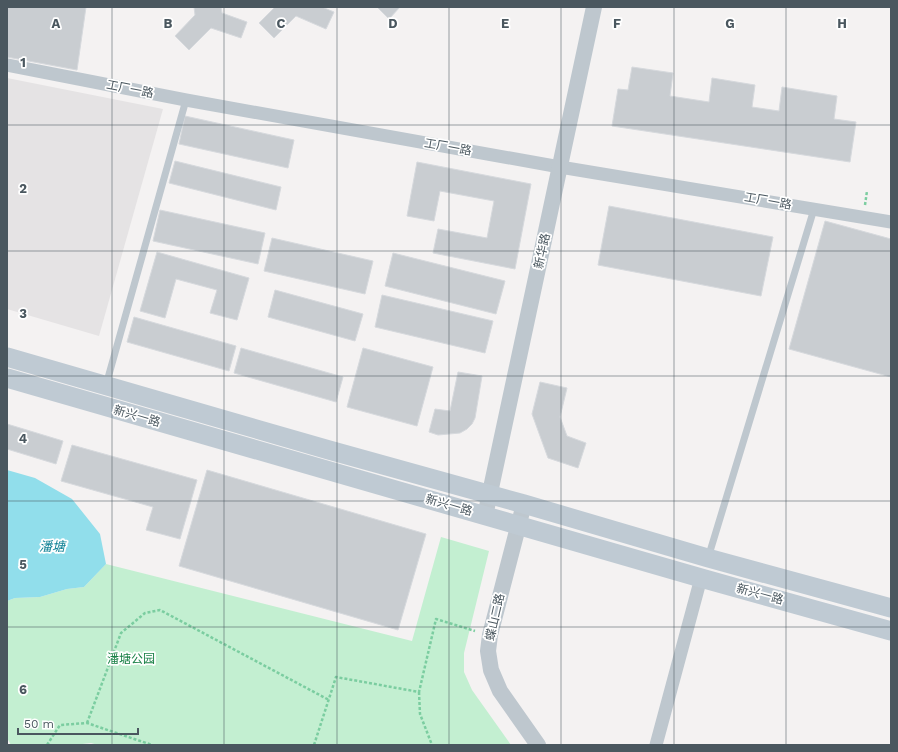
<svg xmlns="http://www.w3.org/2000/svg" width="898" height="752" font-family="'Work Sans','Noto Sans SC',sans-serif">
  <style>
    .education { fill: #e5e3e4 }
    .green { fill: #c3efd1 }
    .water { fill: #91deeb }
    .building { fill: #c9cdd1; stroke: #d6d9dd }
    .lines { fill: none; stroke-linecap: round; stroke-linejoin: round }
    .path { stroke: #7bcda0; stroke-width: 2.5; stroke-dasharray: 3 2; stroke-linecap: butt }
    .service { stroke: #bec7ce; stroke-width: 7 }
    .minor { stroke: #bec7ce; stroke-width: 13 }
    .tertiary { stroke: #bec7ce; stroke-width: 16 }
    .secondary { stroke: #bfcad3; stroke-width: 19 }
    .grid { fill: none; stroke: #4a575f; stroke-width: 1; stroke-opacity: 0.55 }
    .labels { text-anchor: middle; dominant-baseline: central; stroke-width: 3.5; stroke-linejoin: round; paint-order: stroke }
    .street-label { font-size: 12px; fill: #4a575f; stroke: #fff }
    .park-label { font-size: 12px; fill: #1a8147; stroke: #fff }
    .water-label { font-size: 13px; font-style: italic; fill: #108296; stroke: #fff }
    .grid-label { font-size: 13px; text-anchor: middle; font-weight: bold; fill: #4a575f; stroke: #fff; stroke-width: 3.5; stroke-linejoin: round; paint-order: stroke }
  </style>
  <rect width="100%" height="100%" fill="#f4f2f2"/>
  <polygon class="education" points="7,78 163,109 99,336 7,309"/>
  <polygon class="green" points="441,537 489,551 464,653 464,672 472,690 511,745 98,745 91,743 74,745 11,745 7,738 7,601 15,598 40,597 67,589 84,587 106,564 412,641"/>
  <polygon class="water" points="7,470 35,478 72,499 100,534 106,564 84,587 67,589 40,597 15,598 7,601"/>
  <g class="building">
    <polygon points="7,7 86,7 77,70 7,57"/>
    <polygon points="194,7 221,7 222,13 247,22 241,38 211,28 189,50 175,36 195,15"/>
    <polygon points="275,7 322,7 334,12 326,29 296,16 274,38 259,23"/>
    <polygon points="377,7 400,7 389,19"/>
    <polygon points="632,67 673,73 670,96 709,102 712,78 755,85 752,107 779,111 782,87 837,96 834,119 856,122 850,162 612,126 618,89 628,90"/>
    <polygon points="185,116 294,140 288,168 179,144"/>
    <polygon points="175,161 281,187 276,210 169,183"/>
    <polygon points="417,162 531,184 515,269 433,253 438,229 487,238 494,201 440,191 434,221 407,216"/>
    <polygon points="609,206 773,237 761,296 598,265"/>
    <polygon points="160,210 265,233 258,264 153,241"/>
    <polygon points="825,221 891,239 891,377 789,349"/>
    <polygon points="272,238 373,261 365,294 264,271"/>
    <polygon points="157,252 249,278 237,320 210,313 217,290 176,279 165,318 140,311"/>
    <polygon points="393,253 505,281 496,314 385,286"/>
    <polygon points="275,290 363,314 355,341 268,317"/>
    <polygon points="382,295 493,321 485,353 375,327"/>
    <polygon points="134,317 236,346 229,371 127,342"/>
    <polygon points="241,348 343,377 336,402 234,373"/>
    <polygon points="363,348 433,367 417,426 347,407"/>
    <polygon points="458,372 482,376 475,418 472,424 467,429 460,433 438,435 429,432 435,409 450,411"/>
    <polygon points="540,382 567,388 560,417 567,436 586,443 578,468 548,458 532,414"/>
    <polygon points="7,424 63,441 56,464 7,449"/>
    <polygon points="72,445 197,480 180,539 146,530 153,507 61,481"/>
    <polygon points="207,470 426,534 398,630 179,566"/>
  </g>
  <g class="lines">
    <g class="path">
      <polyline points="865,205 867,191"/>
      <polyline points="419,692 420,714 432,745"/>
      <polyline points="87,723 121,633 145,613 160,610 329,700"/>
      <polyline points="47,745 60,725 87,723 152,745"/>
      <polyline points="314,745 336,677 419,692 436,619 475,631"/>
    </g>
    <g class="service">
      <polyline points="106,385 186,100"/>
      <polyline points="708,558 814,209"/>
    </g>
    <g class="minor">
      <polyline points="7,65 186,100 560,167 891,222"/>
      <polyline points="656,745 701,578"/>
    </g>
    <g class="tertiary">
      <polyline points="524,504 490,635 488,651 491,670 500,691 538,745"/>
      <polyline points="485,516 594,7"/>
    </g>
    <g class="secondary">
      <polyline points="7,357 329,450 524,504 708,558 891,608"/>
      <polyline points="7,378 701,578 891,631"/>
    </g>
  </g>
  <path class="grid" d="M112 7V745M224 7V745M337 7V745M449 7V745M561 7V745M674 7V745M786 7V745M7 125H891M7 251H891M7 376H891M7 501H891M7 627H891"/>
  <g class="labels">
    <g class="street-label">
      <text transform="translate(130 89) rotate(11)">工厂一路</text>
      <text transform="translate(448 147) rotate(10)">工厂一路</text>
      <text transform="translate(768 201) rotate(10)">工厂一路</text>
      <text transform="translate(542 251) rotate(-78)">新华路</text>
      <text transform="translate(137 416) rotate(16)">新兴一路</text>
      <text transform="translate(449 505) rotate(16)">新兴一路</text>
      <text transform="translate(760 594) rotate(15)">新兴一路</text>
      <text transform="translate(495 617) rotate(-77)">蝶山二路</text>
    </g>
    <g class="park-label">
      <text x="131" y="659">潘塘公园</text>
    </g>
    <g class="water-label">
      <text x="52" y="546">潘塘</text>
    </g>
  </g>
  <g class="grid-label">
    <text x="56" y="28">A</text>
    <text x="168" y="28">B</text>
    <text x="281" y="28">C</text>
    <text x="393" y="28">D</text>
    <text x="505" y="28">E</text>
    <text x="617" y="28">F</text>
    <text x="730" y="28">G</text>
    <text x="842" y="28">H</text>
    <text x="23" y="67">1</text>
    <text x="23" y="193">2</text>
    <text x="23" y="318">3</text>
    <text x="23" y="443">4</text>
    <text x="23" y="569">5</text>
    <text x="23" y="694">6</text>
  </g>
  <rect width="898" height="752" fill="none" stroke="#4a575f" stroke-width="16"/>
  <path d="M18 728v6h120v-6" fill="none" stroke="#4a575f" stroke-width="2"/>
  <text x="24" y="728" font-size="12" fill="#4a575f" stroke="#ffffff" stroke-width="3" paint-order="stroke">50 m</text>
</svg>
